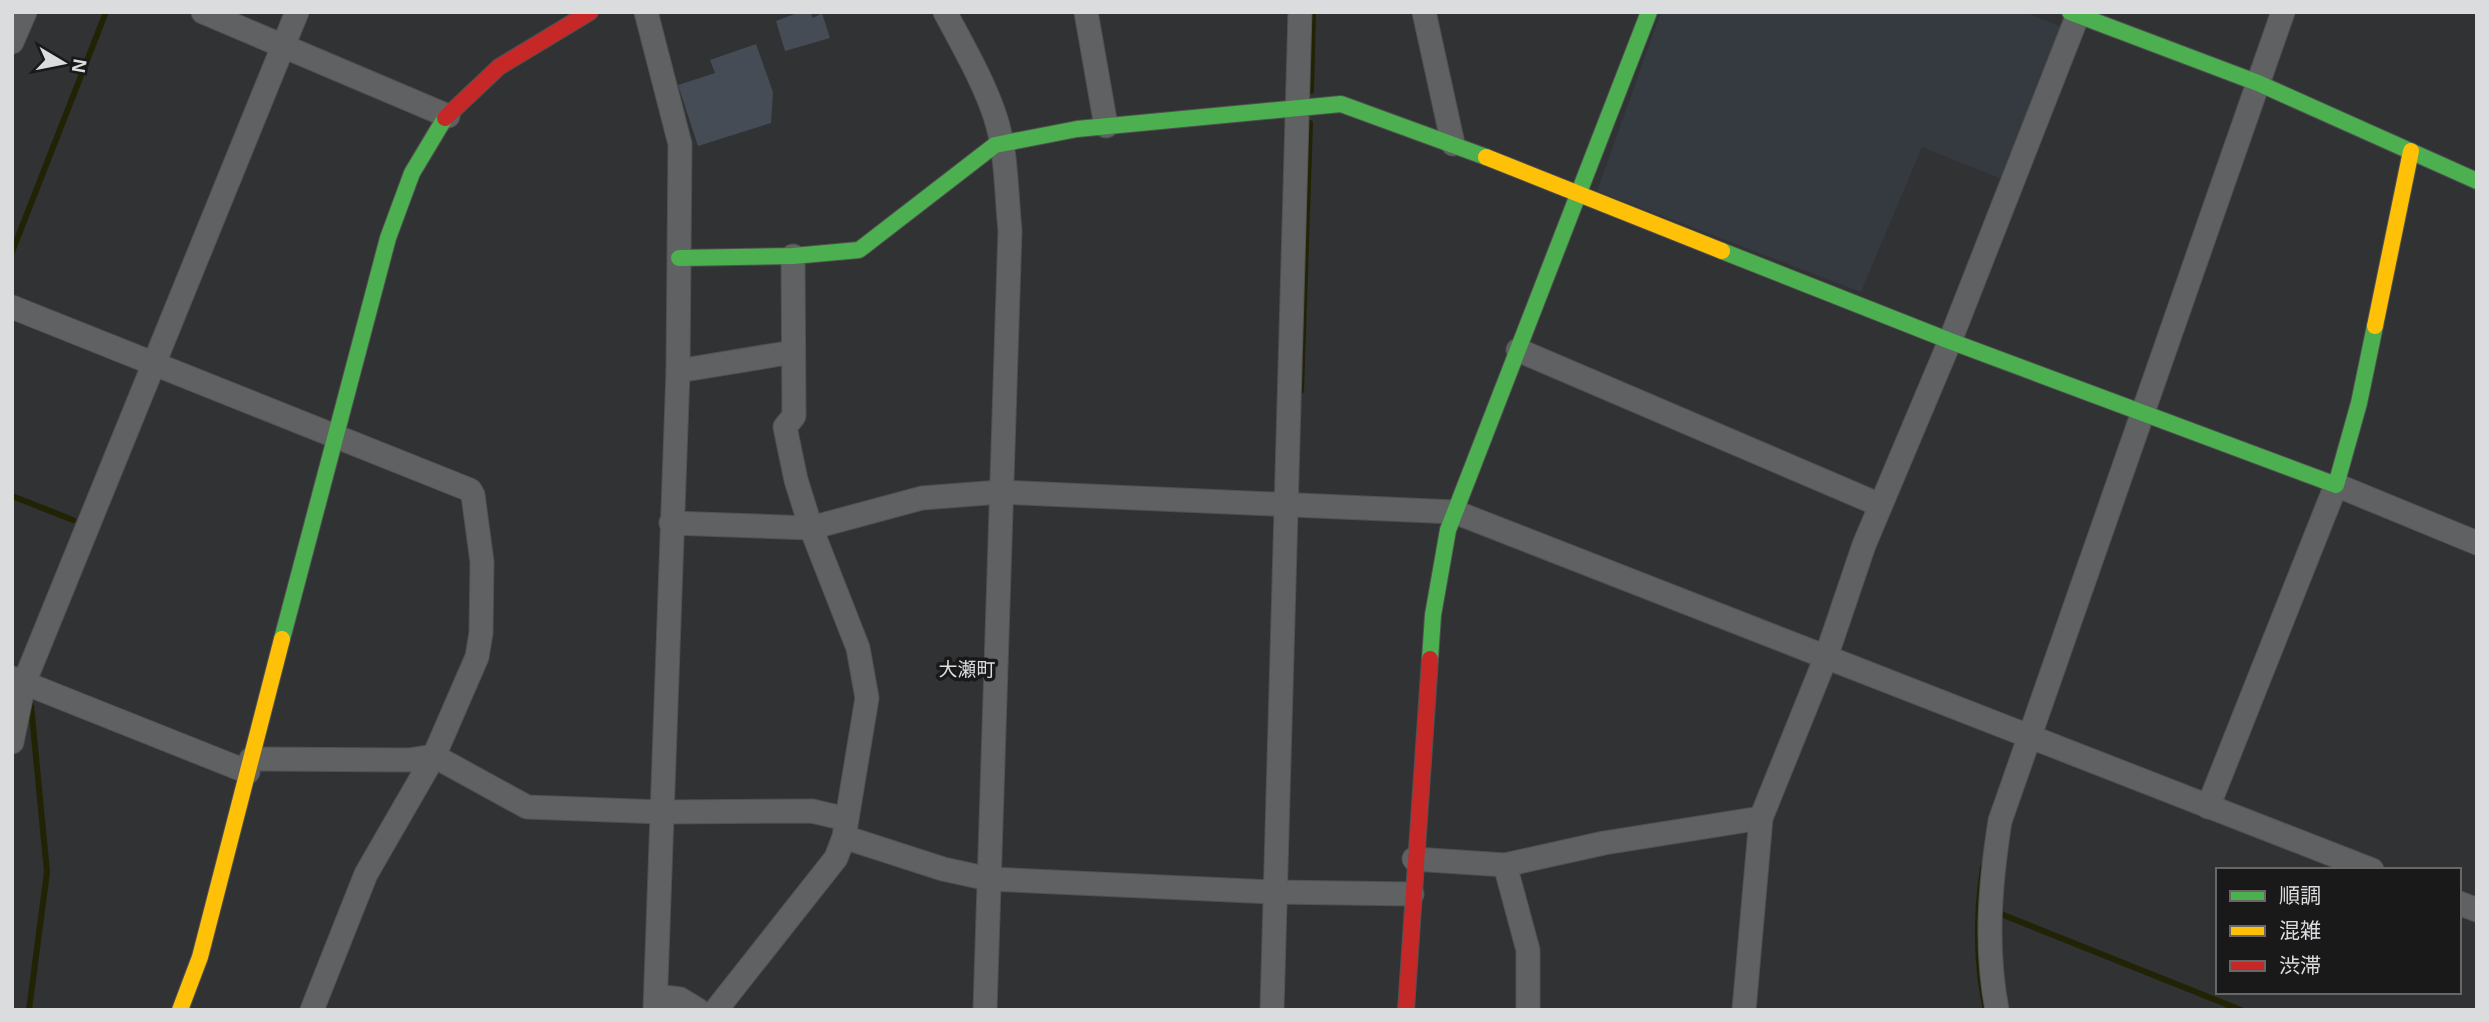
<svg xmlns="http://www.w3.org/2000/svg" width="2489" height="1022" font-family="Arial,'Noto Sans JP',sans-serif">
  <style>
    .built { fill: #353a40 }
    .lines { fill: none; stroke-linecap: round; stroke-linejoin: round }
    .stream { stroke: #222305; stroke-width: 6 }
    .building { fill: #454c55 }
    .street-casing { stroke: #505051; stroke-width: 25 }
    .fast-casing { stroke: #505051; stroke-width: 18 }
    .slow-casing { stroke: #505051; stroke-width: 18 }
    .jam-casing { stroke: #505051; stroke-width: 18 }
    .street { stroke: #606162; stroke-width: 23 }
    .fast { stroke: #4caf50; stroke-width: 16 }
    .slow { stroke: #ffc107; stroke-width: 16 }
    .jam { stroke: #c62828; stroke-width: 16 }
    .labels { text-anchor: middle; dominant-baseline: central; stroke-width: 7; stroke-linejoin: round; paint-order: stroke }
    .neighbourhood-label { font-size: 19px; fill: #dcdee0; stroke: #19191a }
  </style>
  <rect width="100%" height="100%" fill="#313233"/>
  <polygon class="built" points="1661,12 2025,12 2064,28 2004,180 1922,147 1861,292 1597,191"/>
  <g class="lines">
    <g class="stream">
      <polyline points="1311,91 1313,12"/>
      <polyline points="12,252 106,12"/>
      <polyline points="1301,391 1310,123"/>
      <polyline points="12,496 73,520"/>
      <path d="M1983 867C1976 915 1975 962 1986 1010"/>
      <polyline points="1996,912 2241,1010"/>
      <polyline points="29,1010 47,872 31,705"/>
    </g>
  </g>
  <g class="building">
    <polygon points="800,12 810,12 813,18 822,13 830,38 785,51 776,21"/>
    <polygon points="756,44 773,92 771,123 698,146 678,85 715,73 710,60"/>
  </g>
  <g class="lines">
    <g class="street-casing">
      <g id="street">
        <polyline points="203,12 448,116"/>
        <polyline points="646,12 680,144 678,371 655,1010"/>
        <path d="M945 12C963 46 983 80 995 116 1007 152 1006 192 1010 230L985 1010"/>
        <polyline points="1086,12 1106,126"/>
        <polyline points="1424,12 1453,144"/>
        <polyline points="12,42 25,12"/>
        <polyline points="12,307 470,490 473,495 482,562 481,633 477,657 434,756 366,874 312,1010"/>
        <polyline points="1518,350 1880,505"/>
        <polyline points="678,371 793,352"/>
        <polyline points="671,523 811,528 922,498 1000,492 1455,512 1826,657 1864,545 1950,341 2079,12"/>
        <polyline points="12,678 248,772"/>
        <polyline points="12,742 24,683 297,12"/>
        <polyline points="251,759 409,760 434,756 527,807 662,812 812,811 846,819"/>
        <polyline points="2208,807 2336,485 2477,543"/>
        <polyline points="844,837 943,869 989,879 1274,892 1412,894"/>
        <polyline points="1414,859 1505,865 1604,843 1761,818"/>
        <polyline points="1505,865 1528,950 1528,1010"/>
        <polyline points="2459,903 2477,910"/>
        <polyline points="656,996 680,999 698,1010"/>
        <polyline points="716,1010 836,858 844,837 867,698 858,648 811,528 796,480 785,427 794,416 793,256"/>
        <polyline points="1272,1010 1300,12"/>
        <polyline points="1744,1010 1761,818 1826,657 2372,870"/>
        <path d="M1997 1010C1985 946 1990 885 2000 821L2283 12"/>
      </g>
    </g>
    <g class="fast-casing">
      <g id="fast">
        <polyline points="2070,12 2258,83 2477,181"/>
        <polyline points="1722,251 1950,341 2336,485 2359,403 2375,326"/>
        <polyline points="679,258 793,256 859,250 995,145 1077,129 1341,104 1486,157"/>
        <polyline points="282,639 388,238 412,173 445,118"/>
        <polyline points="1430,659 1433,615 1448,530 1649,12"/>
      </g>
    </g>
    <g class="slow-casing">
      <g id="slow">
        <polyline points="1486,157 1722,251"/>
        <polyline points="2375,326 2411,151"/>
        <polyline points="180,1010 200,957 282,639"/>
      </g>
    </g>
    <g class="jam-casing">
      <g id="jam">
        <polyline points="445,118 499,67 590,12"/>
        <polyline points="1406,1010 1430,659"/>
      </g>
    </g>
    <use href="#street" class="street"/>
    <use href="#fast" class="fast"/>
    <use href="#slow" class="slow"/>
    <use href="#jam" class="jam"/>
  </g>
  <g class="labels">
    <g class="neighbourhood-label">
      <text x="967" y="669">大瀬町</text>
    </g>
  </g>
  <rect width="2489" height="1022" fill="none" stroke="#dbdcde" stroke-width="28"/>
  <rect x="2216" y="868" width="245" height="126" fill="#19191a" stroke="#676768" stroke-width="2"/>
  <rect x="2230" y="891" width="35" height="10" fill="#4caf50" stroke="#676768" stroke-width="2"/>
  <text x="2279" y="903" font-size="21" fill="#dbdcde">順調</text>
  <rect x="2230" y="926" width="35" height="10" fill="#ffc107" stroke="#676768" stroke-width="2"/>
  <text x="2279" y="938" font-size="21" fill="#dbdcde">混雑</text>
  <rect x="2230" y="961" width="35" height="10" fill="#c62828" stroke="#676768" stroke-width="2"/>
  <text x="2279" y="973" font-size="21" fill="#dbdcde">渋滞</text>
  <g transform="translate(63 63) rotate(100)" stroke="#19191a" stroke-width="5" paint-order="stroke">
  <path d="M0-5L12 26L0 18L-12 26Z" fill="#dbdcde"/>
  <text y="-10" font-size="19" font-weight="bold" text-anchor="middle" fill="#dbdcde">N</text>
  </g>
</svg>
